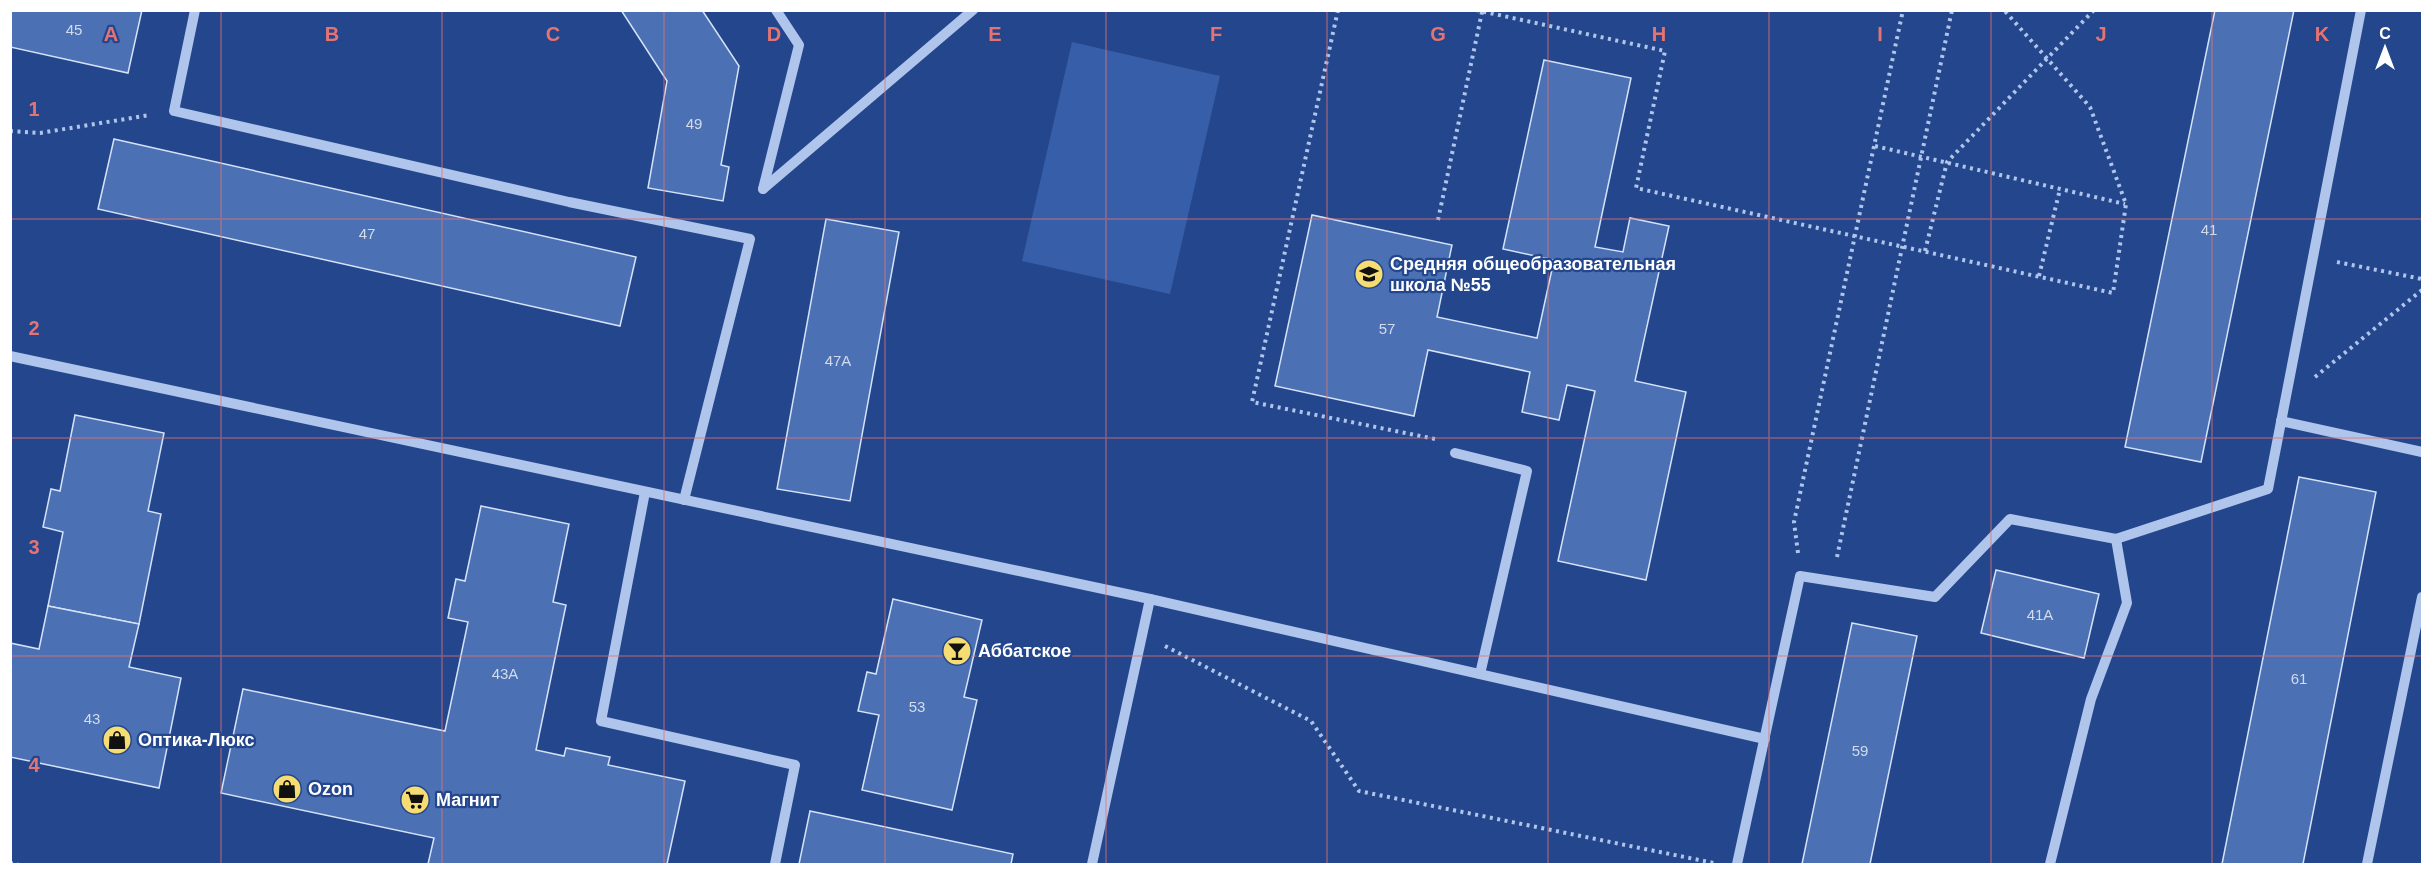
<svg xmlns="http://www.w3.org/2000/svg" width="2433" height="875" font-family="Helvetica,sans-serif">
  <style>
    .green { fill: #375fa9 }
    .building { fill: #4b70b3; stroke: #d5e2f8; stroke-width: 1.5 }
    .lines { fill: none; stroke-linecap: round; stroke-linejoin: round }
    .path { stroke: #b0c5eb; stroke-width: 4; stroke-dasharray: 3 4.5; stroke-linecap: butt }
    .minor { stroke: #b0c5eb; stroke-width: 10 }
    .grid { fill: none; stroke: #e47373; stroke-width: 1.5; stroke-opacity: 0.55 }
    .labels { text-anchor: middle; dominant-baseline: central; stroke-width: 4.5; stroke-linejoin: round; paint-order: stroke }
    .number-label { font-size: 15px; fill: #d2dbec }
    .poi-label { font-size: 18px; font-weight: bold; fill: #fff; stroke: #23468c; text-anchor: start }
    .grid-label { font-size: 20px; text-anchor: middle; font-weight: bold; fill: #e47373; stroke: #23468c; stroke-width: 4.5; stroke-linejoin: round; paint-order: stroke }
  </style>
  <rect width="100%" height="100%" fill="#23468c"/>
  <polygon class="green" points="1072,42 1220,76 1170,294 1022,261"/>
  <g class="building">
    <polygon points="10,10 142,10 128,73 10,47"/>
    <polygon points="621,10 702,10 739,66 721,165 729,167 723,201 648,188 667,81"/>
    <polygon points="2215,10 2294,10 2201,462 2125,447"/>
    <polygon points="1544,60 1631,78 1595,247 1623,252 1630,218 1669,226 1635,381 1686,392 1646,580 1558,561 1595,391 1567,385 1559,420 1522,412 1530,372 1428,350 1414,416 1275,386 1312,215 1452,245 1437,317 1537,338 1554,260 1503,249"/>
    <polygon points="114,139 636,257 620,326 98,209"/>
    <polygon points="826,219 899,232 850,501 777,489"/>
    <polygon points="75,415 164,433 148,511 161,514 139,624 48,606 63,532 43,527 51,489 60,491"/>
    <polygon points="2299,477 2376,492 2303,864 2222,864"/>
    <polygon points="481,506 569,524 553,602 566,605 536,750 564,756 566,748 610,757 608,765 685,781 667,864 428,864 434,838 221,793 243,689 445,731 468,622 448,618 456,579 465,581"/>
    <polygon points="1996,570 2099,594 2084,658 1981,633"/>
    <polygon points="893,599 982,620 964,697 977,700 952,810 862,790 879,715 858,711 867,672 876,674"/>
    <polygon points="48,606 139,624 129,667 181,678 159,788 10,757 10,643 39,649"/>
    <polygon points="1852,623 1917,636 1870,864 1802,864"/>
    <polygon points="810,811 1013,854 1011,864 799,864"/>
  </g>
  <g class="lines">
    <g class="path">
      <polyline points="1338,10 1252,402 1435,439"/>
      <polyline points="1476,10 1665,51 1636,188 2113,293 2126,204 2090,107 2004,10"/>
      <polyline points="10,131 40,133 150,115"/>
      <polyline points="1875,146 2125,204"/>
      <polyline points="1438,220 1482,12"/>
      <polyline points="1925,251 1947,162 2094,10"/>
      <polyline points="2337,262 2422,279"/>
      <polyline points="2039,276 2060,189"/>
      <polyline points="2315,377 2422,290"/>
      <polyline points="1798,553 1794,522 1903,10"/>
      <polyline points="1837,557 1952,10"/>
      <polyline points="1165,646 1311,721 1359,791 1714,863"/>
      <polyline points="10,863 18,864"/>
    </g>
    <g class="minor">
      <polyline points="195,10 174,111 569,202 750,239 684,500"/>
      <polyline points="763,189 973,10"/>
      <polyline points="763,189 799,45 776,10"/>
      <polyline points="10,356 1150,599"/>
      <polyline points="2281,421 2422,452"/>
      <polyline points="1455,453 1527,471 1480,674"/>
      <polyline points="645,492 601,721 795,765 775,864"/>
      <polyline points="1092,864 1150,599 1765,739"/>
      <polyline points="1737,864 1800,576 1935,597 2010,519 2116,539 2268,489 2361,10"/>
      <polyline points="2050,864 2091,699 2127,603 2116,539"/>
      <polyline points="2367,864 2422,597"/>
    </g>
  </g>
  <path class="grid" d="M221 10V864M442 10V864M664 10V864M885 10V864M1106 10V864M1327 10V864M1548 10V864M1769 10V864M1991 10V864M2212 10V864M10 219H2422M10 438H2422M10 656H2422"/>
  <defs>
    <g id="school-disc" transform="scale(1.5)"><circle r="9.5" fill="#f6dd73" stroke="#23468c"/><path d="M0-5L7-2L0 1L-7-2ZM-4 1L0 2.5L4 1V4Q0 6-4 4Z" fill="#111"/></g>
    <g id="bar-disc" transform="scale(1.5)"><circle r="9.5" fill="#f6dd73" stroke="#23468c"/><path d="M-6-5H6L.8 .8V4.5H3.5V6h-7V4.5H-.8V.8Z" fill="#111"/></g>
    <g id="shop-disc" transform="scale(1.5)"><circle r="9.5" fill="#f6dd73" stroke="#23468c"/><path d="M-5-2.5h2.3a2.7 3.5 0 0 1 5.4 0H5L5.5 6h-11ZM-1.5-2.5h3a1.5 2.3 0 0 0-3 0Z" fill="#111"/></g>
    <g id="supermarket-disc" transform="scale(1.5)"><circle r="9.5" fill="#f6dd73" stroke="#23468c"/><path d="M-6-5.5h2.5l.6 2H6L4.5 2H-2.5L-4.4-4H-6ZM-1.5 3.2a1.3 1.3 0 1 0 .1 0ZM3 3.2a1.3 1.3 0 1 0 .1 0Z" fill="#111"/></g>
  </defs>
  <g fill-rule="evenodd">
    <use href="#school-disc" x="1369" y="274"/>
    <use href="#bar-disc" x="957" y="651"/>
    <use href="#shop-disc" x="117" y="740"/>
    <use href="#shop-disc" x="287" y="789"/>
    <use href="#supermarket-disc" x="415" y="800"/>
  </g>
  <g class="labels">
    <g class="number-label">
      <text x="74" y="29">45</text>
      <text x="694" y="123">49</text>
      <text x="2209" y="229">41</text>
      <text x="367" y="233">47</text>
      <text x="1387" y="328">57</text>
      <text x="838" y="360">47А</text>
      <text x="2040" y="614">41А</text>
      <text x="505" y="673">43А</text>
      <text x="2299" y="678">61</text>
      <text x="917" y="706">53</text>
      <text x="92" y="718">43</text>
      <text x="1860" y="750">59</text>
    </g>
    <g class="poi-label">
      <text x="1390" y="264">Средняя общеобразовательная<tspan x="1390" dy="21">школа №55</tspan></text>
      <text x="978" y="651">Аббатское</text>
      <text x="138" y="740">Оптика-Люкс</text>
      <text x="308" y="789">Ozon</text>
      <text x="436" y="800">Магнит</text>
    </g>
  </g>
  <g class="grid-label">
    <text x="111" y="41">A</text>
    <text x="332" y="41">B</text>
    <text x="553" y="41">C</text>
    <text x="774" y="41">D</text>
    <text x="995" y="41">E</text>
    <text x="1216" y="41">F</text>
    <text x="1438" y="41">G</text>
    <text x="1659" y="41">H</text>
    <text x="1880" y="41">I</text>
    <text x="2101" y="41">J</text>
    <text x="2322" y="41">K</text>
    <text x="34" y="116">1</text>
    <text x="34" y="335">2</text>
    <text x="34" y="554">3</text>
    <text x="34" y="772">4</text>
  </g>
  <rect width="2433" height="875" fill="none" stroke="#ffffff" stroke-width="24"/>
  <g transform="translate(2385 48)" stroke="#23468c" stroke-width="4.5" paint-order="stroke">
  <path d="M0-4.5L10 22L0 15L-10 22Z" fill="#ffffff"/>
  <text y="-9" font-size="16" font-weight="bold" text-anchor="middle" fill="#ffffff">С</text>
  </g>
</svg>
